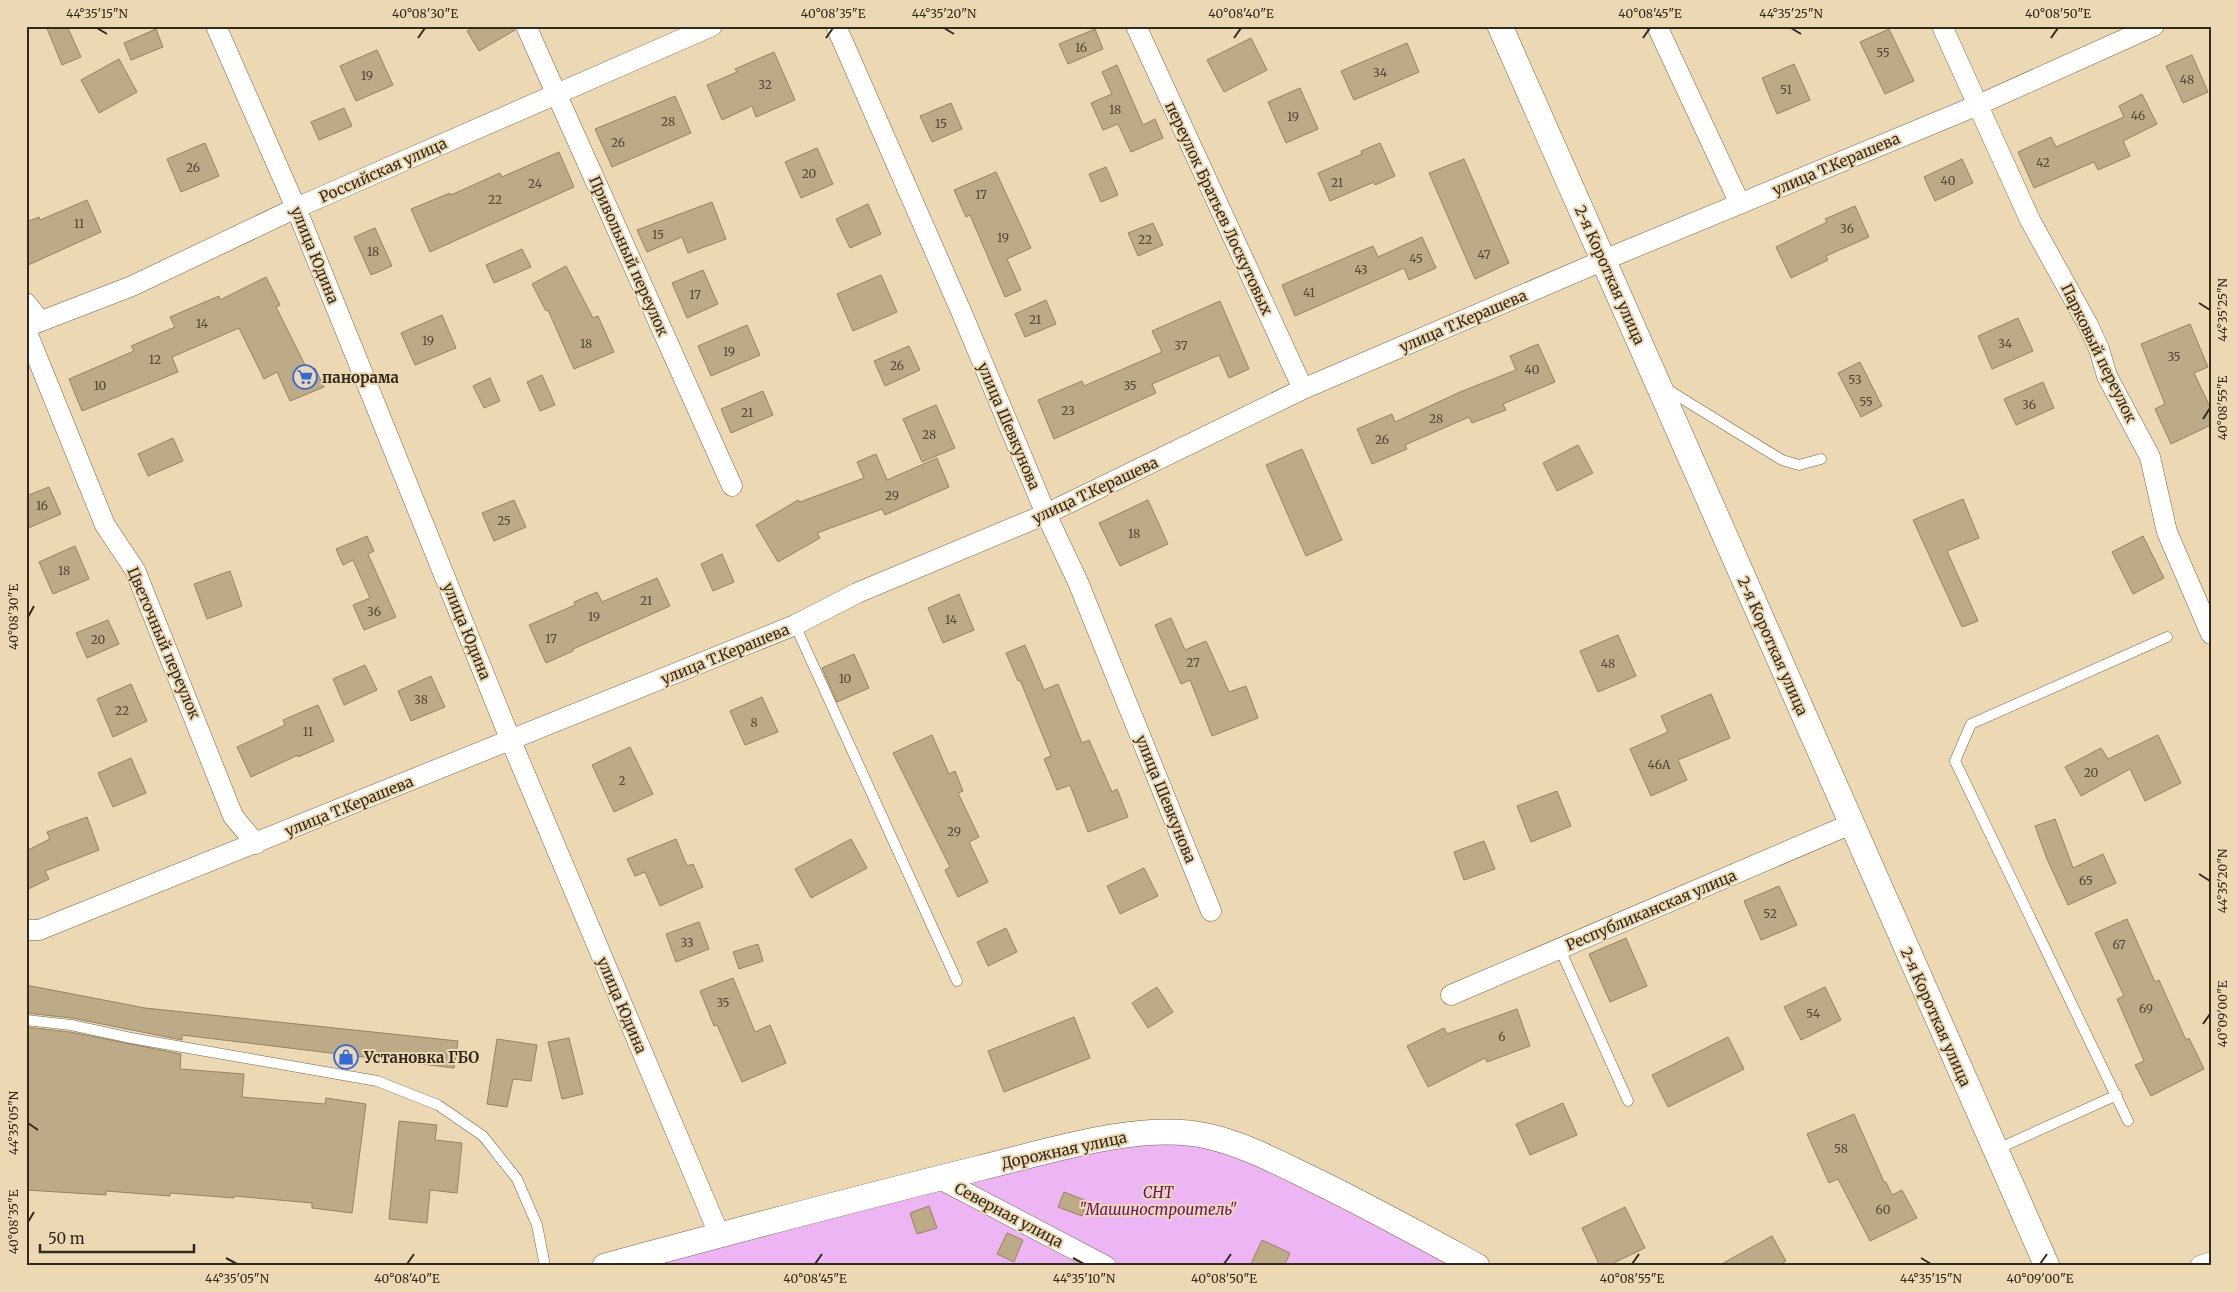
<svg xmlns="http://www.w3.org/2000/svg" width="2237" height="1292" font-family="Merriweather,serif">
  <style>
    .garden { fill: #eeb5f5 }
    .building { fill: #bdaa86; stroke: #968361 }
    .lines { fill: none; stroke-linecap: round; stroke-linejoin: round }
    .service-casing { stroke: #776544; stroke-width: 11 }
    .minor-casing { stroke: #776544; stroke-width: 21 }
    .tertiary-casing { stroke: #776544; stroke-width: 26 }
    .service { stroke: #fff; stroke-width: 10 }
    .minor { stroke: #fff; stroke-width: 20 }
    .tertiary { stroke: #fff; stroke-width: 25 }
    .ticks { fill: none; stroke: #322a1c; stroke-width: 2 }
    .labels { text-anchor: middle; dominant-baseline: central; stroke-width: 4; stroke-linejoin: round; paint-order: stroke }
    .number-label { font-size: 12px; fill: #554a36 }
    .street-label { font-size: 15px; fill: #322a1c; stroke: #ecd8b3 }
    .poi-label { font-size: 15px; font-weight: bold; fill: #322a1c; stroke: #ecd8b3; text-anchor: start }
    .park-label { font-size: 15px; font-style: italic; fill: #670f73; stroke: #ecd8b3 }
    .neatline { fill: none; stroke: #322a1c; stroke-width: 2 }
    .ticks-label { font-size: 12px; text-anchor: middle; fill: #322a1c }
  </style>
  <rect width="100%" height="100%" fill="#ecd8b3"/>
  <polygon class="garden" points="1204,1135 1477,1266 605,1266 1090,1142"/>
  <g class="building">
    <polygon points="46,26 67,26 81,57 62,65"/>
    <polygon points="476,26 514,26 515,30 479,51 467,31"/>
    <polygon points="156,29 163,47 131,60 124,43"/>
    <polygon points="1095,29 1103,49 1068,64 1059,44"/>
    <polygon points="1889,29 1914,81 1885,94 1860,42"/>
    <polygon points="1251,38 1267,70 1224,92 1207,60"/>
    <polygon points="1407,43 1419,72 1354,100 1341,71"/>
    <polygon points="377,50 393,85 356,101 340,66"/>
    <polygon points="774,52 795,100 756,117 752,106 722,120 707,85 737,72 735,69"/>
    <polygon points="2192,55 2208,92 2183,103 2166,66"/>
    <polygon points="119,59 137,92 99,113 81,80"/>
    <polygon points="1794,64 1810,100 1777,114 1762,78"/>
    <polygon points="1117,65 1143,125 1155,119 1163,138 1131,152 1118,124 1103,130 1091,103 1112,94 1102,72"/>
    <polygon points="1300,88 1318,129 1286,143 1268,102"/>
    <polygon points="2142,94 2157,124 2123,141 2130,156 2098,170 2094,162 2034,188 2018,152 2051,137 2056,147 2124,117 2119,106"/>
    <polygon points="675,96 691,133 612,167 595,129"/>
    <polygon points="951,103 962,129 932,142 920,116"/>
    <polygon points="344,108 352,126 319,140 311,122"/>
    <polygon points="205,143 219,176 181,192 167,159"/>
    <polygon points="1380,143 1395,176 1375,185 1374,182 1330,201 1318,173 1362,154 1361,151"/>
    <polygon points="817,148 833,184 801,198 785,162"/>
    <polygon points="559,152 574,187 430,252 411,209 450,193 451,195 500,173 502,177"/>
    <polygon points="1464,159 1509,263 1475,279 1429,173"/>
    <polygon points="1962,159 1973,183 1935,201 1924,177"/>
    <polygon points="1106,167 1118,195 1101,202 1089,174"/>
    <polygon points="996,172 1031,248 1007,259 1021,290 1005,297 970,215 966,217 954,190"/>
    <polygon points="87,200 101,232 26,266 26,222 39,217 40,220"/>
    <polygon points="712,202 726,239 688,253 682,237 647,252 637,230"/>
    <polygon points="868,204 881,234 850,248 836,219"/>
    <polygon points="1855,206 1869,237 1826,256 1828,260 1791,278 1776,247 1827,222 1825,219"/>
    <polygon points="1153,223 1163,245 1138,256 1128,233"/>
    <polygon points="375,228 392,266 371,275 354,237"/>
    <polygon points="1422,237 1436,268 1409,280 1404,268 1295,316 1282,285 1373,246 1378,257"/>
    <polygon points="522,249 531,267 494,283 486,265"/>
    <polygon points="566,266 593,318 598,316 614,352 574,369 548,310 546,311 532,284"/>
    <polygon points="703,270 718,304 687,318 672,283"/>
    <polygon points="881,275 897,312 853,331 837,294"/>
    <polygon points="266,277 280,305 276,307 308,371 315,368 324,387 290,401 277,372 264,379 239,328 172,357 178,372 82,411 69,379 134,351 131,346 175,327 170,317 219,296 220,300"/>
    <polygon points="1046,300 1056,324 1025,337 1015,314"/>
    <polygon points="1220,301 1249,369 1229,378 1219,355 1152,384 1156,393 1054,439 1038,400 1082,381 1084,386 1162,352 1152,331"/>
    <polygon points="442,315 456,348 415,365 401,333"/>
    <polygon points="2018,318 2033,351 1992,369 1978,336"/>
    <polygon points="2190,324 2208,367 2194,373 2211,409 2211,425 2171,444 2155,409 2165,404 2141,344"/>
    <polygon points="747,325 760,355 711,376 698,346"/>
    <polygon points="1538,344 1555,382 1503,404 1506,410 1472,423 1469,417 1405,445 1407,449 1372,464 1357,429 1392,414 1395,422 1460,392 1516,370 1510,356"/>
    <polygon points="909,346 920,370 885,386 874,361"/>
    <polygon points="1860,362 1882,406 1861,417 1838,373"/>
    <polygon points="542,375 555,405 540,411 527,382"/>
    <polygon points="490,378 500,401 484,408 473,386"/>
    <polygon points="2043,382 2054,408 2016,425 2004,399"/>
    <polygon points="763,391 773,415 731,433 721,409"/>
    <polygon points="936,405 955,448 922,462 903,419"/>
    <polygon points="173,438 183,461 148,476 138,454"/>
    <polygon points="1578,445 1593,473 1557,491 1543,463"/>
    <polygon points="1302,449 1342,540 1306,556 1266,465"/>
    <polygon points="876,454 887,480 937,458 949,487 885,515 882,509 817,533 820,538 778,562 756,525 798,500 800,502 864,478 857,462"/>
    <polygon points="49,487 61,514 26,529 26,496"/>
    <polygon points="1963,499 1979,538 1947,551 1978,621 1962,627 1913,520"/>
    <polygon points="514,500 526,527 494,541 482,513"/>
    <polygon points="1148,500 1168,544 1120,566 1099,523"/>
    <polygon points="367,536 374,551 368,554 396,617 364,630 353,605 370,598 353,560 343,565 336,549"/>
    <polygon points="2143,536 2164,578 2133,594 2112,552"/>
    <polygon points="75,546 89,579 53,594 39,562"/>
    <polygon points="722,554 734,582 713,591 701,564"/>
    <polygon points="230,571 242,606 207,619 194,584"/>
    <polygon points="657,578 670,606 573,649 573,651 546,663 529,625 575,605 574,602 597,592 602,602"/>
    <polygon points="959,594 974,630 943,643 928,608"/>
    <polygon points="1171,618 1185,650 1206,641 1229,692 1246,686 1258,718 1212,736 1190,680 1181,684 1155,625"/>
    <polygon points="108,620 119,644 87,658 76,633"/>
    <polygon points="1618,635 1636,676 1598,692 1580,651"/>
    <polygon points="1025,645 1044,690 1058,684 1082,743 1089,740 1112,792 1117,789 1128,817 1088,832 1070,785 1057,790 1044,759 1051,756 1020,680 1018,681 1006,653"/>
    <polygon points="854,654 869,688 837,702 822,668"/>
    <polygon points="365,665 377,690 344,705 333,679"/>
    <polygon points="431,676 445,707 411,721 398,691"/>
    <polygon points="131,684 147,721 113,737 97,699"/>
    <polygon points="1711,694 1730,738 1678,760 1687,780 1651,796 1630,749 1668,732 1661,716"/>
    <polygon points="762,697 778,732 745,745 730,711"/>
    <polygon points="318,705 334,741 298,757 298,755 251,777 237,747 285,725 283,720"/>
    <polygon points="932,735 949,774 955,771 963,791 958,793 979,837 969,842 988,882 958,897 945,870 950,867 893,753"/>
    <polygon points="2158,735 2181,783 2145,801 2130,769 2081,796 2065,767 2101,748 2108,759"/>
    <polygon points="630,747 653,794 614,812 592,765"/>
    <polygon points="131,758 146,793 113,807 98,773"/>
    <polygon points="1557,791 1571,826 1531,842 1517,806"/>
    <polygon points="87,817 99,850 45,871 49,879 26,890 26,851 50,839 47,832"/>
    <polygon points="2055,819 2073,868 2103,854 2116,883 2068,905 2047,859 2035,826"/>
    <polygon points="676,839 687,866 693,864 703,887 660,906 645,872 635,876 627,859"/>
    <polygon points="851,839 867,868 811,898 795,869"/>
    <polygon points="1484,841 1495,869 1464,880 1454,852"/>
    <polygon points="1144,868 1158,896 1120,914 1107,886"/>
    <polygon points="1779,886 1797,925 1761,940 1744,901"/>
    <polygon points="2127,919 2155,982 2159,980 2186,1040 2189,1038 2204,1069 2151,1096 2135,1065 2144,1061 2117,999 2124,996 2095,933"/>
    <polygon points="699,922 709,949 676,962 666,934"/>
    <polygon points="1006,928 1017,952 988,966 977,942"/>
    <polygon points="1626,938 1647,986 1610,1002 1589,954"/>
    <polygon points="758,944 763,961 739,969 733,952"/>
    <polygon points="733,978 755,1032 770,1025 786,1063 742,1082 717,1025 714,1026 700,991"/>
    <polygon points="26,985 145,1008 458,1041 454,1068 182,1035 182,1040 72,1018 26,1013"/>
    <polygon points="1157,987 1173,1012 1148,1028 1132,1003"/>
    <polygon points="1825,987 1841,1020 1801,1040 1784,1007"/>
    <polygon points="1517,1009 1530,1046 1487,1062 1485,1058 1428,1087 1407,1046 1444,1028 1447,1034"/>
    <polygon points="1074,1017 1090,1058 1004,1092 988,1051"/>
    <polygon points="26,1027 70,1032 181,1054 180,1069 244,1074 242,1097 325,1104 326,1098 366,1104 352,1213 312,1208 312,1203 234,1196 234,1198 170,1193 170,1196 106,1191 106,1195 26,1190"/>
    <polygon points="1728,1037 1744,1069 1668,1107 1652,1075"/>
    <polygon points="569,1038 583,1094 562,1099 548,1042"/>
    <polygon points="497,1039 537,1045 531,1081 513,1079 507,1107 487,1104"/>
    <polygon points="1563,1103 1577,1135 1530,1155 1516,1124"/>
    <polygon points="1854,1114 1884,1182 1886,1182 1892,1195 1902,1190 1917,1218 1870,1241 1838,1179 1829,1183 1807,1134"/>
    <polygon points="399,1121 437,1125 435,1140 462,1143 457,1193 430,1190 427,1223 389,1219"/>
    <polygon points="1064,1192 1087,1201 1082,1216 1058,1207"/>
    <polygon points="929,1206 937,1228 917,1234 910,1213"/>
    <polygon points="1625,1207 1645,1248 1607,1266 1600,1266 1582,1228"/>
    <polygon points="1007,1233 1023,1240 1014,1262 997,1254"/>
    <polygon points="1772,1236 1786,1261 1777,1266 1718,1266"/>
    <polygon points="1262,1240 1290,1253 1284,1266 1250,1266"/>
  </g>
  <g class="lines">
    <g class="service-casing">
      <g id="service">
        <polyline points="1665,388 1782,460 1799,465 1821,459"/>
        <polyline points="795,625 957,981"/>
        <polyline points="1560,949 1628,1101"/>
        <polyline points="26,1020 71,1025 131,1038 377,1081 438,1105 483,1136 517,1179 537,1225 545,1266"/>
        <polyline points="2128,1121 1955,761 1971,724 2167,637"/>
        <polyline points="1995,1150 2117,1095"/>
      </g>
    </g>
    <g class="minor-casing">
      <g id="minor">
        <polyline points="216,26 296,208 511,741 719,1234"/>
        <polyline points="526,26 732,486"/>
        <polyline points="836,26 961,311 1046,514 1078,582 1211,911"/>
        <polyline points="1136,26 1303,389"/>
        <polyline points="1657,26 1740,204"/>
        <polyline points="1942,26 2030,220 2088,325 2099,349 2107,376 2150,457 2167,532 2211,634"/>
        <polyline points="26,303 40,321"/>
        <polyline points="26,327 132,286 296,208 712,26"/>
        <polyline points="26,330 105,525 135,570 233,816 256,844"/>
        <polyline points="26,930 39,930 795,625 857,593 1046,514 1303,389 1604,260 1978,105 2154,26"/>
        <polyline points="1451,995 1851,824"/>
        <polyline points="938,1178 1106,1266"/>
        <polyline points="2200,1266 2211,1262"/>
      </g>
    </g>
    <g class="tertiary-casing">
      <g id="tertiary">
        <polyline points="1500,26 2047,1266"/>
        <path d="M605 1266C730 1232 855 1199 980 1168 1047 1152 1140 1121 1207 1136 1243 1144 1277 1162 1310 1178 1366 1205 1422 1236 1477 1266"/>
      </g>
    </g>
    <use href="#service" class="service"/>
    <use href="#minor" class="minor"/>
    <use href="#tertiary" class="tertiary"/>
  </g>
  <path class="ticks" d="M97 28 107 34M944 28 954 34M1791 28 1801 34M418 38 425 28M826 38 833 28M1234 38 1241 28M1643 38 1650 28M2051 38 2058 28M2199 303 2210 310M2203 419 2210 408M28 617 34 606M2199 874 2210 881M2203 1024 2210 1014M28 1123 38 1130M28 1222 34 1212M226 1258 237 1264M1073 1258 1084 1264M1921 1258 1931 1264M407 1264 414 1254M815 1264 822 1254M1224 1264 1231 1254M1632 1264 1639 1254M2040 1264 2047 1254"/>
  <defs>
    <g id="supermarket-ring" transform="scale(1.25)"><circle r="9.5" fill="#ecd8b3" stroke="#346ad8" stroke-width="1.5"/><path d="M-6-5.5h2.5l.6 2H6L4.5 2H-2.5L-4.4-4H-6ZM-1.5 3.2a1.3 1.3 0 1 0 .1 0ZM3 3.2a1.3 1.3 0 1 0 .1 0Z" fill="#346ad8"/></g>
    <g id="shop-ring" transform="scale(1.25)"><circle r="9.5" fill="#ecd8b3" stroke="#346ad8" stroke-width="1.5"/><path d="M-5-2.5h2.3a2.7 3.5 0 0 1 5.4 0H5L5.5 6h-11ZM-1.5-2.5h3a1.5 2.3 0 0 0-3 0Z" fill="#346ad8"/></g>
  </defs>
  <g fill-rule="evenodd">
    <use href="#supermarket-ring" x="305" y="377"/>
    <use href="#shop-ring" x="346" y="1057"/>
  </g>
  <g class="labels">
    <g class="number-label">
      <text x="1081" y="47">16</text>
      <text x="1883" y="52">55</text>
      <text x="1380" y="72">34</text>
      <text x="367" y="75">19</text>
      <text x="2187" y="79">48</text>
      <text x="765" y="84">32</text>
      <text x="1786" y="89">51</text>
      <text x="1115" y="109">18</text>
      <text x="2138" y="115">46</text>
      <text x="1293" y="116">19</text>
      <text x="668" y="121">28</text>
      <text x="941" y="123">15</text>
      <text x="618" y="142">26</text>
      <text x="2043" y="162">42</text>
      <text x="193" y="167">26</text>
      <text x="809" y="173">20</text>
      <text x="1948" y="180">40</text>
      <text x="1337" y="182">21</text>
      <text x="535" y="183">24</text>
      <text x="981" y="194">17</text>
      <text x="495" y="199">22</text>
      <text x="79" y="223">11</text>
      <text x="1847" y="228">36</text>
      <text x="658" y="234">15</text>
      <text x="1003" y="237">19</text>
      <text x="1145" y="239">22</text>
      <text x="373" y="251">18</text>
      <text x="1484" y="254">47</text>
      <text x="1416" y="258">45</text>
      <text x="1361" y="269">43</text>
      <text x="1309" y="292">41</text>
      <text x="695" y="294">17</text>
      <text x="1035" y="319">21</text>
      <text x="202" y="323">14</text>
      <text x="428" y="340">19</text>
      <text x="586" y="343">18</text>
      <text x="2005" y="343">34</text>
      <text x="1181" y="345">37</text>
      <text x="729" y="351">19</text>
      <text x="2174" y="356">35</text>
      <text x="155" y="359">12</text>
      <text x="897" y="365">26</text>
      <text x="1532" y="369">40</text>
      <text x="1855" y="379">53</text>
      <text x="100" y="385">10</text>
      <text x="1130" y="385">35</text>
      <text x="1866" y="401">55</text>
      <text x="2029" y="404">36</text>
      <text x="1068" y="410">23</text>
      <text x="747" y="412">21</text>
      <text x="1436" y="418">28</text>
      <text x="929" y="434">28</text>
      <text x="1382" y="439">26</text>
      <text x="892" y="495">29</text>
      <text x="42" y="505">16</text>
      <text x="504" y="520">25</text>
      <text x="1134" y="533">18</text>
      <text x="64" y="570">18</text>
      <text x="646" y="600">21</text>
      <text x="374" y="611">36</text>
      <text x="594" y="616">19</text>
      <text x="951" y="619">14</text>
      <text x="551" y="638">17</text>
      <text x="98" y="639">20</text>
      <text x="1193" y="662">27</text>
      <text x="1608" y="663">48</text>
      <text x="845" y="678">10</text>
      <text x="421" y="699">38</text>
      <text x="122" y="710">22</text>
      <text x="754" y="722">8</text>
      <text x="308" y="731">11</text>
      <text x="1659" y="764">46А</text>
      <text x="2091" y="772">20</text>
      <text x="622" y="780">2</text>
      <text x="954" y="831">29</text>
      <text x="2086" y="880">65</text>
      <text x="1770" y="913">52</text>
      <text x="687" y="942">33</text>
      <text x="2119" y="944">67</text>
      <text x="723" y="1002">35</text>
      <text x="2146" y="1008">69</text>
      <text x="1813" y="1013">54</text>
      <text x="1502" y="1036">6</text>
      <text x="1841" y="1148">58</text>
      <text x="1883" y="1209">60</text>
    </g>
    <g class="street-label">
      <text transform="translate(1836 164) rotate(-23)">улица Т.Керашева</text>
      <text transform="translate(383 170) rotate(-24)">Российская улица</text>
      <text transform="translate(1219 208) rotate(65)">переулок Братьев Лоскутовых</text>
      <text transform="translate(315 255) rotate(68)">улица Юдина</text>
      <text transform="translate(629 256) rotate(66)">Привольный переулок</text>
      <text transform="translate(1610 275) rotate(66)">2-я Короткая улица</text>
      <text transform="translate(1463 321) rotate(-23)">улица Т.Керашева</text>
      <text transform="translate(2099 353) rotate(64)">Парковый переулок</text>
      <text transform="translate(1009 426) rotate(67)">улица Шевкунова</text>
      <text transform="translate(1095 490) rotate(-25)">улица Т.Керашева</text>
      <text transform="translate(467 631) rotate(68)">улица Юдина</text>
      <text transform="translate(164 643) rotate(67)">Цветочный переулок</text>
      <text transform="translate(1773 646) rotate(66)">2-я Короткая улица</text>
      <text transform="translate(725 654) rotate(-22)">улица Т.Керашева</text>
      <text transform="translate(1166 799) rotate(68)">улица Шевкунова</text>
      <text transform="translate(349 806) rotate(-22)">улица Т.Керашева</text>
      <text transform="translate(1651 910) rotate(-23)">Республиканская улица</text>
      <text transform="translate(622 1005) rotate(67)">улица Юдина</text>
      <text transform="translate(1936 1017) rotate(66)">2-я Короткая улица</text>
      <text transform="translate(1064 1150) rotate(-12)">Дорожная улица</text>
      <text transform="translate(1009 1215) rotate(28)">Северная улица</text>
    </g>
    <g class="poi-label">
      <text x="322" y="377">панорама</text>
      <text x="364" y="1057">Установка ГБО</text>
    </g>
    <g class="park-label">
      <text x="1158" y="1192">СНТ<tspan x="1158" dy="17">"Машиностроитель"</tspan></text>
    </g>
  </g>
  <rect width="2237" height="1292" fill="none" stroke="#ecd8b3" stroke-width="55"/>
  <path d="M40 1244v8h154v-8" fill="none" stroke="#322a1c" stroke-width="2.5"/>
  <text x="48" y="1244" font-size="15" fill="#322a1c" stroke="#ecd8b3" stroke-width="4" paint-order="stroke">50 m</text>
  <rect x="28" y="28" width="2182" height="1236" class="neatline"/>
  <g class="ticks-label">
    <text x="97" y="18">44°35'15"N</text>
    <text x="425" y="18">40°08'30"E</text>
    <text x="833" y="18">40°08'35"E</text>
    <text x="944" y="18">44°35'20"N</text>
    <text x="1241" y="18">40°08'40"E</text>
    <text x="1650" y="18">40°08'45"E</text>
    <text x="1791" y="18">44°35'25"N</text>
    <text x="2058" y="18">40°08'50"E</text>
    <text transform="translate(2223 310) rotate(-90)" y="4">44°35'25"N</text>
    <text transform="translate(2223 408) rotate(-90)" y="4">40°08'55"E</text>
    <text transform="translate(14 617) rotate(-90)" y="4">40°08'30"E</text>
    <text transform="translate(2223 881) rotate(-90)" y="4">44°35'20"N</text>
    <text transform="translate(2223 1014) rotate(-90)" y="4">40°09'00"E</text>
    <text transform="translate(14 1123) rotate(-90)" y="4">44°35'05"N</text>
    <text transform="translate(14 1222) rotate(-90)" y="4">40°08'35"E</text>
    <text x="237" y="1283">44°35'05"N</text>
    <text x="407" y="1283">40°08'40"E</text>
    <text x="815" y="1283">40°08'45"E</text>
    <text x="1084" y="1283">44°35'10"N</text>
    <text x="1224" y="1283">40°08'50"E</text>
    <text x="1632" y="1283">40°08'55"E</text>
    <text x="1931" y="1283">44°35'15"N</text>
    <text x="2040" y="1283">40°09'00"E</text>
  </g>
</svg>
